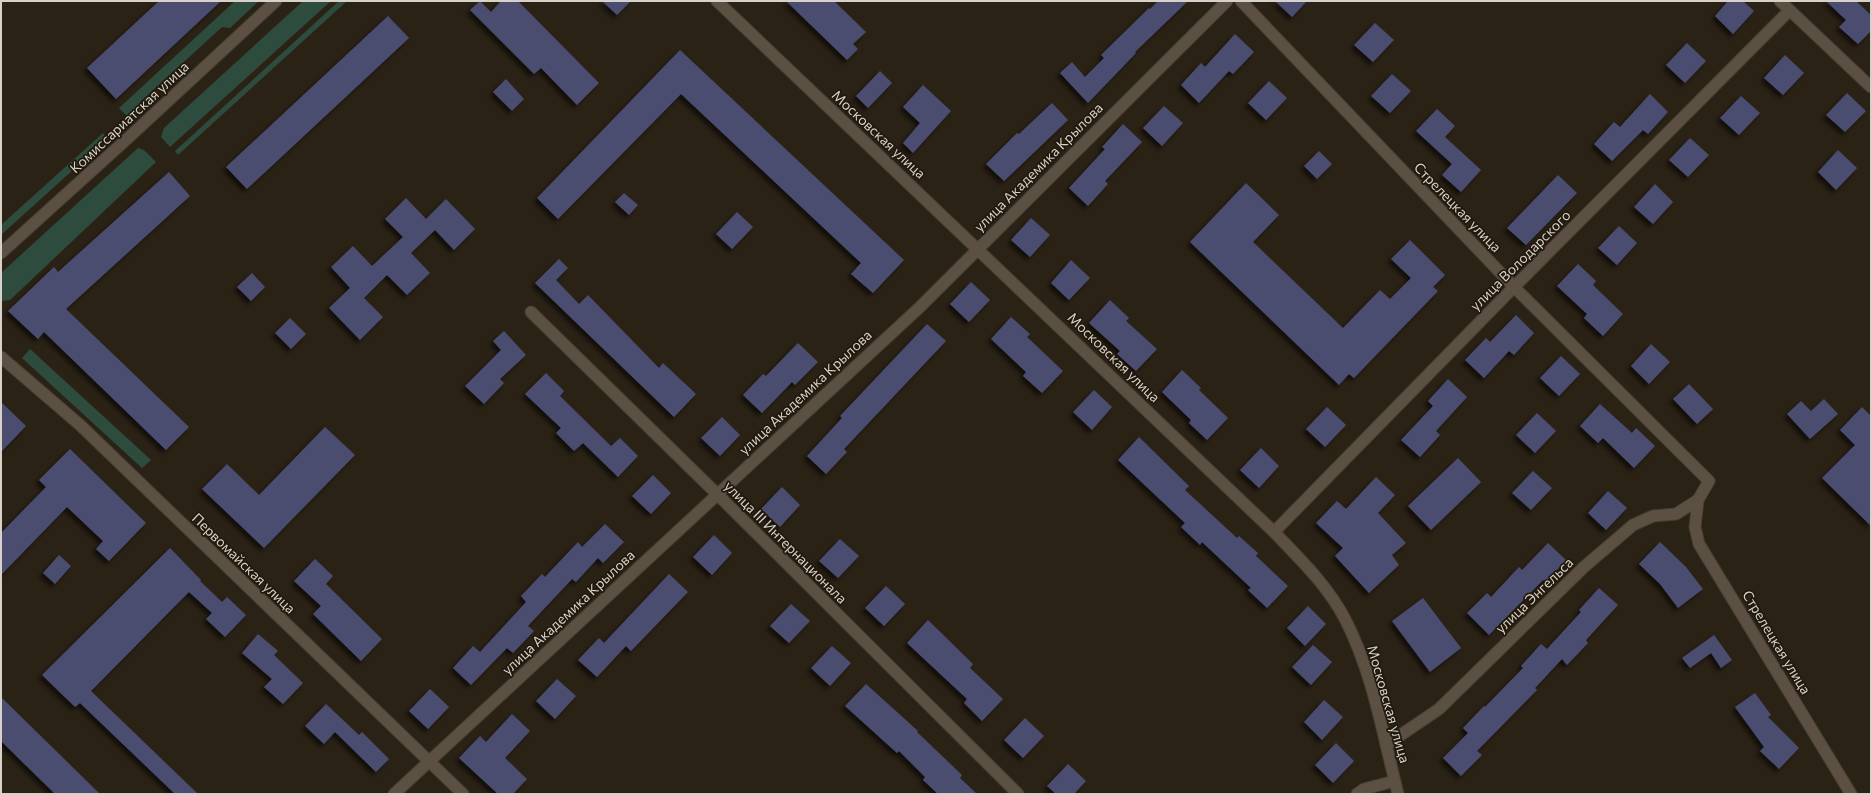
<svg xmlns="http://www.w3.org/2000/svg" width="1872" height="795" font-family="Commissioner,sans-serif">
  <style>
    .green { fill: #2e4c3e }
    .building { fill: #4b4d70; filter: url(#shadow) }
    .lines { fill: none; stroke-linecap: round; stroke-linejoin: round }
    .minor-casing { stroke: #473e36; stroke-width: 13 }
    .tertiary-casing { stroke: #473e36; stroke-width: 13 }
    .minor { stroke: #5b5042; stroke-width: 11 }
    .tertiary { stroke: #5b5042; stroke-width: 11 }
    .labels { text-anchor: middle; dominant-baseline: central; stroke-width: 3.5; stroke-linejoin: round; paint-order: stroke }
    .street-label { font-size: 14px; fill: #d7d1c9; stroke: #22190d }
  </style>
  <defs>
    <filter id="shadow"><feDropShadow dx="-3.5" dy="3.5" stdDeviation="2" flood-color="#0009"/></filter>
  </defs>
  <rect width="100%" height="100%" fill="#2b2216"/>
  <g class="green">
    <polygon points="235,1 259,1 230,28 222,27 140,102 142,109 133,117 128,117 119,108"/>
    <polygon points="303,1 331,1 170,147 161,137 164,128"/>
    <polygon points="339,1 347,1 178,155 175,151"/>
    <polygon points="103,133 106,137 105,141 1,235 1,225"/>
    <polygon points="138,148 144,150 156,162 10,300 1,301 1,273"/>
    <polygon points="30,349 151,460 142,468 22,358"/>
  </g>
  <g class="building">
    <polygon points="159,1 221,1 116,99 87,68"/>
    <polygon points="480,1 491,12 501,1 518,1 599,83 577,105 541,68 534,74 470,10"/>
    <polygon points="602,1 631,1 617,15"/>
    <polygon points="786,1 834,1 866,32 853,44 858,49 847,60"/>
    <polygon points="1158,1 1188,1 1135,52 1136,53 1088,103 1060,73 1072,62 1085,77 1104,58 1101,55 1149,8 1150,9"/>
    <polygon points="1275,1 1307,1 1292,17"/>
    <polygon points="1728,1 1743,1 1754,11 1733,34 1715,16"/>
    <polygon points="1826,1 1856,1 1871,15 1871,31 1858,44 1839,27 1846,20"/>
    <polygon points="388,16 409,38 247,189 226,167"/>
    <polygon points="1375,23 1394,40 1373,62 1354,45"/>
    <polygon points="1235,34 1254,52 1233,74 1229,71 1199,103 1181,85 1201,63 1205,67"/>
    <polygon points="1687,43 1706,61 1685,83 1666,65"/>
    <polygon points="680,50 904,260 873,293 851,274 861,263 681,94 558,219 537,198"/>
    <polygon points="1785,55 1804,73 1783,95 1764,78"/>
    <polygon points="880,71 892,83 868,108 856,96"/>
    <polygon points="1392,74 1411,91 1390,113 1371,96"/>
    <polygon points="506,79 524,99 512,111 493,92"/>
    <polygon points="1269,81 1287,98 1266,120 1248,103"/>
    <polygon points="923,85 951,111 913,153 903,143 920,123 903,107"/>
    <polygon points="1847,93 1866,111 1845,132 1826,115"/>
    <polygon points="1650,94 1668,112 1648,134 1643,130 1612,161 1594,144 1614,122 1620,127"/>
    <polygon points="1741,96 1760,113 1739,135 1720,118"/>
    <polygon points="1052,103 1068,120 1004,181 986,164 1017,133 1019,134"/>
    <polygon points="1164,106 1183,123 1162,146 1143,128"/>
    <polygon points="1437,109 1455,126 1445,137 1481,170 1461,192 1442,175 1452,164 1416,131"/>
    <polygon points="1123,124 1142,142 1105,181 1108,184 1088,206 1069,188 1105,149 1102,147"/>
    <polygon points="1690,138 1709,155 1688,177 1669,160"/>
    <polygon points="1838,150 1857,168 1836,190 1818,172"/>
    <polygon points="1319,151 1332,164 1317,179 1304,166"/>
    <polygon points="169,172 190,196 66,309 189,427 166,450 44,332 38,339 8,311 54,267 58,272"/>
    <polygon points="1558,175 1577,193 1526,245 1507,228"/>
    <polygon points="1246,183 1279,215 1253,242 1343,328 1380,290 1390,299 1411,278 1391,259 1410,240 1445,275 1433,287 1438,291 1354,378 1349,374 1339,385 1190,242"/>
    <polygon points="1655,184 1673,202 1653,224 1634,207"/>
    <polygon points="624,193 638,205 629,215 615,202"/>
    <polygon points="406,198 426,219 446,199 475,229 454,250 435,230 411,253 430,273 407,295 387,275 364,298 383,317 360,340 329,308 350,288 331,267 353,246 372,266 403,237 385,219"/>
    <polygon points="737,212 753,227 732,249 716,234"/>
    <polygon points="1031,218 1050,235 1030,257 1011,240"/>
    <polygon points="1619,226 1637,243 1617,265 1598,248"/>
    <polygon points="559,259 568,268 556,280 579,304 588,295 659,368 663,363 696,394 674,417 535,283"/>
    <polygon points="1071,260 1090,278 1069,300 1051,283"/>
    <polygon points="1578,264 1596,281 1593,285 1623,314 1603,336 1584,318 1587,314 1557,286"/>
    <polygon points="252,273 265,287 251,301 237,287"/>
    <polygon points="971,282 990,300 969,322 950,304"/>
    <polygon points="1110,300 1129,318 1126,321 1157,349 1136,371 1117,354 1120,351 1089,323"/>
    <polygon points="1516,315 1534,333 1514,355 1509,351 1484,378 1465,360 1486,338 1490,342"/>
    <polygon points="1011,317 1030,334 1027,337 1063,371 1042,393 1023,376 1026,372 991,339"/>
    <polygon points="290,318 306,334 291,349 275,333"/>
    <polygon points="927,324 946,341 844,449 847,452 826,474 807,456 842,418 840,416"/>
    <polygon points="504,331 526,355 500,379 504,383 484,404 465,386 501,350 493,341"/>
    <polygon points="798,343 818,362 795,385 792,382 762,413 743,395 763,374 766,376"/>
    <polygon points="1651,344 1670,362 1649,384 1631,366"/>
    <polygon points="1561,356 1580,374 1559,396 1540,378"/>
    <polygon points="1182,370 1201,388 1199,390 1228,418 1207,440 1189,423 1191,420 1162,392"/>
    <polygon points="546,373 564,391 560,396 611,446 620,438 638,456 618,477 583,443 574,451 556,433 561,428 525,394"/>
    <polygon points="1448,379 1467,397 1436,431 1440,435 1420,457 1401,440 1433,406 1428,401"/>
    <polygon points="1689,384 1713,409 1697,424 1673,399"/>
    <polygon points="1094,390 1112,407 1092,430 1073,412"/>
    <polygon points="1824,399 1838,414 1810,439 1787,414 1801,401 1811,411"/>
    <polygon points="1,402 26,426 1,452"/>
    <polygon points="1600,404 1632,433 1636,428 1655,446 1634,468 1603,438 1598,443 1580,426"/>
    <polygon points="1327,407 1346,425 1325,447 1306,429"/>
    <polygon points="1862,407 1871,416 1871,526 1822,478 1855,445 1840,430"/>
    <polygon points="1537,413 1556,431 1535,453 1516,435"/>
    <polygon points="722,417 740,435 720,456 701,438"/>
    <polygon points="325,427 355,455 264,548 202,489 227,464 259,495"/>
    <polygon points="1139,437 1189,486 1185,490 1237,538 1239,536 1258,553 1256,556 1288,586 1267,608 1248,590 1251,588 1202,542 1200,545 1181,527 1185,523 1118,460"/>
    <polygon points="1261,448 1279,466 1259,488 1240,470"/>
    <polygon points="70,449 146,523 109,561 96,549 103,541 67,507 1,575 1,533 46,487 39,480"/>
    <polygon points="1458,458 1481,482 1431,530 1408,506"/>
    <polygon points="1533,471 1552,488 1531,510 1512,493"/>
    <polygon points="653,475 671,493 651,514 632,496"/>
    <polygon points="1376,477 1395,495 1378,513 1406,543 1392,555 1399,565 1369,593 1335,556 1343,548 1316,523 1337,501 1346,509"/>
    <polygon points="782,487 800,505 780,527 761,509"/>
    <polygon points="1608,491 1627,508 1606,530 1588,513"/>
    <polygon points="605,524 624,542 603,563 598,558 576,582 572,579 528,626 534,631 513,653 507,648 471,685 453,668 473,646 480,652 526,602 521,596 542,574 545,577 578,542 582,547"/>
    <polygon points="714,535 732,553 712,575 693,557"/>
    <polygon points="840,539 859,556 838,578 819,561"/>
    <polygon points="1660,542 1686,567 1703,589 1678,608 1660,584 1639,564"/>
    <polygon points="1548,543 1566,560 1546,582 1543,580 1489,635 1467,613 1487,593 1491,597 1519,567 1522,570"/>
    <polygon points="170,548 201,580 200,581 222,602 227,597 246,615 225,637 206,619 212,613 189,592 91,691 198,794 175,794 80,703 75,707 42,675"/>
    <polygon points="59,555 71,566 55,584 43,573"/>
    <polygon points="315,559 333,576 326,584 382,639 361,661 313,614 321,606 294,581"/>
    <polygon points="669,574 688,592 631,651 626,646 597,677 578,660 599,638 604,643"/>
    <polygon points="886,586 905,604 884,626 865,608"/>
    <polygon points="1599,588 1618,605 1586,640 1588,643 1567,665 1562,659 1535,688 1537,690 1477,751 1482,755 1461,776 1443,758 1468,733 1463,728 1484,706 1485,707 1523,668 1521,666 1541,644 1547,649 1581,612 1579,610"/>
    <polygon points="1423,598 1461,648 1430,672 1392,621"/>
    <polygon points="791,604 810,621 789,643 770,626"/>
    <polygon points="1308,606 1326,624 1305,646 1287,628"/>
    <polygon points="928,620 973,664 970,668 1003,699 982,721 964,703 967,699 907,643"/>
    <polygon points="258,634 278,651 274,655 303,683 283,704 264,687 272,679 242,653"/>
    <polygon points="1714,635 1732,660 1721,668 1711,653 1690,668 1682,658"/>
    <polygon points="1313,645 1332,662 1311,685 1292,667"/>
    <polygon points="832,646 851,663 830,686 811,668"/>
    <polygon points="557,679 576,696 555,719 536,701"/>
    <polygon points="866,684 918,731 917,732 962,775 960,778 977,794 938,794 923,780 925,777 899,751 897,753 845,706"/>
    <polygon points="430,689 449,707 428,729 409,711"/>
    <polygon points="1755,693 1771,715 1768,717 1799,748 1779,769 1760,751 1764,747 1735,707"/>
    <polygon points="1,697 100,794 55,794 1,741"/>
    <polygon points="1324,700 1343,717 1322,740 1304,722"/>
    <polygon points="326,704 359,735 362,732 389,759 376,772 335,732 324,744 305,726"/>
    <polygon points="512,714 530,731 505,758 527,779 513,794 498,794 459,758 480,736 486,742"/>
    <polygon points="1025,718 1044,736 1023,758 1004,740"/>
    <polygon points="1336,743 1354,761 1333,783 1315,765"/>
    <polygon points="1068,764 1086,781 1074,794 1056,794 1047,786"/>
  </g>
  <g class="lines">
    <g class="minor-casing">
      <g id="minor">
        <polyline points="1241,1 1514,287 1709,481 1698,500 1676,514 1653,516 1633,525 1584,567 1439,709 1386,745"/>
        <polyline points="1780,1 1871,87"/>
        <polyline points="531,312 717,494 1018,794"/>
        <polyline points="1,357 80,425 463,794"/>
        <polyline points="1698,500 1695,527 1699,544 1851,794"/>
        <polyline points="1274,532 1514,287 1789,11"/>
        <polyline points="394,794 920,307 1227,1"/>
        <polyline points="1357,794 1364,789 1395,781"/>
      </g>
    </g>
    <g class="tertiary-casing">
      <g id="tertiary">
        <path d="M717 1 1274 532C1300 559 1328 586 1345 619 1373 673 1383 736 1398 794"/>
        <polyline points="1,253 127,139 276,1"/>
      </g>
    </g>
    <use href="#minor" class="minor"/>
    <use href="#tertiary" class="tertiary"/>
  </g>
  <g class="labels">
    <g class="street-label">
      <text transform="translate(129 117) rotate(-43)">Комиссариатская улица</text>
      <text transform="translate(879 134) rotate(43)">Московская улица</text>
      <text transform="translate(1038 167) rotate(-45)">улица Академика Крылова</text>
      <text transform="translate(1458 207) rotate(46)">Стрелецкая улица</text>
      <text transform="translate(1520 260) rotate(-45)">улица Володарского</text>
      <text transform="translate(1114 357) rotate(44)">Московская улица</text>
      <text transform="translate(805 392) rotate(-43)">улица Академика Крылова</text>
      <text transform="translate(786 542) rotate(45)">улица III Интернационала</text>
      <text transform="translate(244 563) rotate(44)">Первомайская улица</text>
      <text transform="translate(1534 595) rotate(-44)">улица Энгельса</text>
      <text transform="translate(568 612) rotate(-43)">улица Академика Крылова</text>
      <text transform="translate(1777 642) rotate(59)">Стрелецкая улица</text>
      <text transform="translate(1389 704) rotate(74)">Московская улица</text>
    </g>
  </g>
  <rect width="1872" height="795" fill="none" stroke="#d7d1c9" stroke-width="4"/>
</svg>
